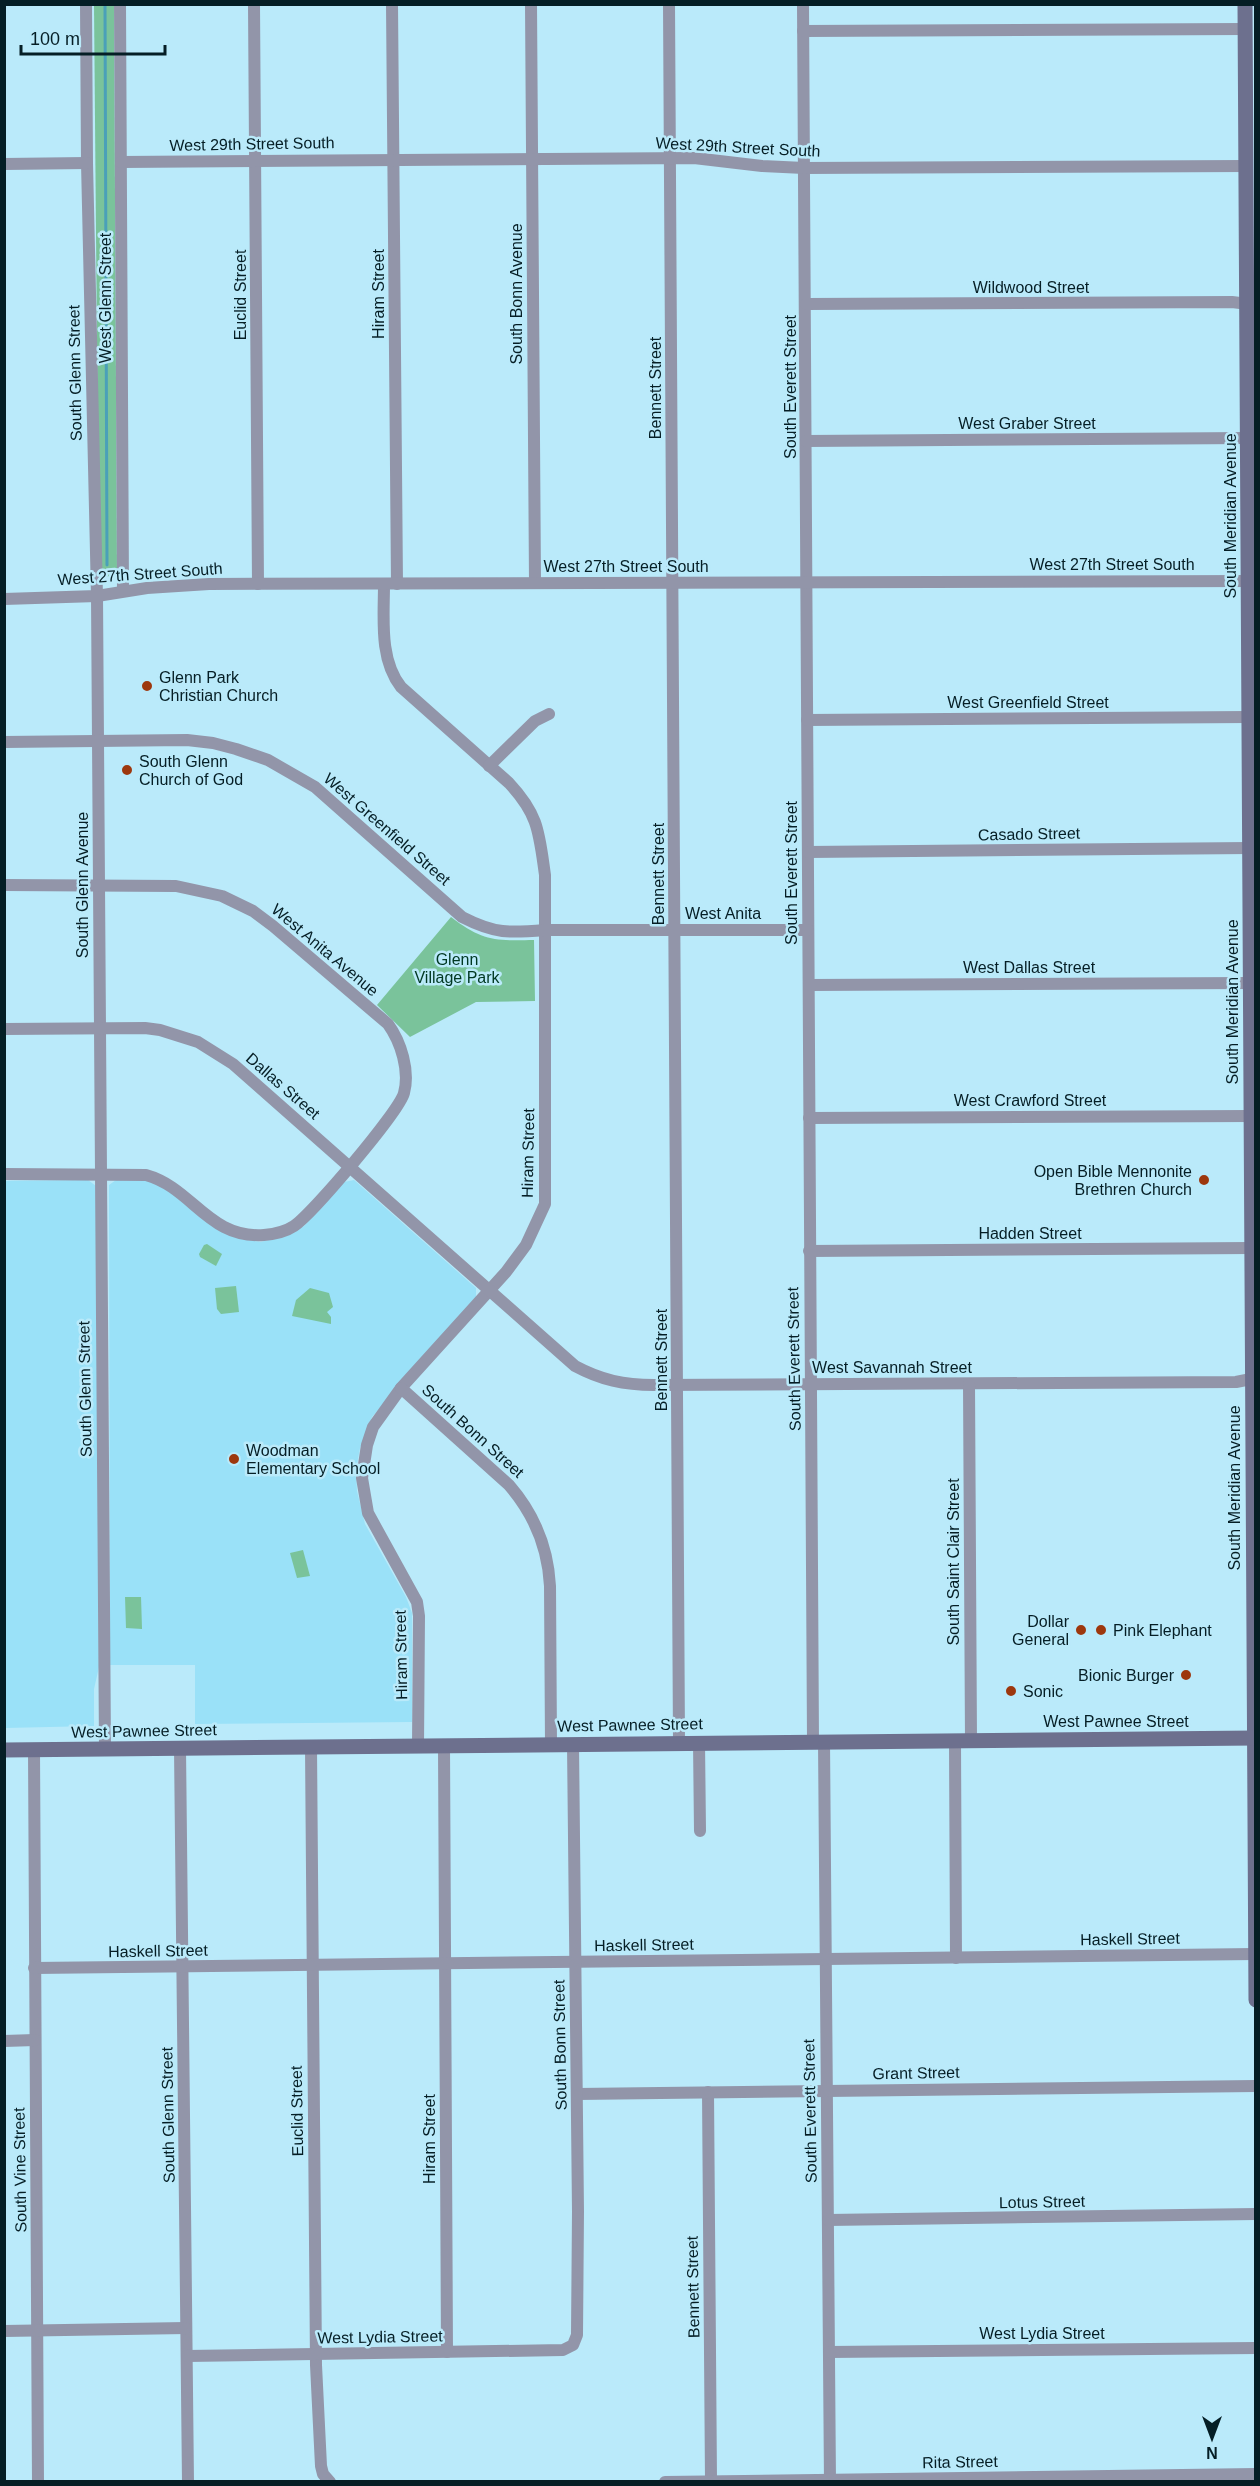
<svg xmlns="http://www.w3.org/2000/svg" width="1260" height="2486" font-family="Arial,sans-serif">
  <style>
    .built { fill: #9ae1f8 }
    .green { fill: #7ac39b }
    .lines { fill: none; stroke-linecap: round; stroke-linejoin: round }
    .stream { stroke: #4aa0b9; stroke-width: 3 }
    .minor { stroke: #9295a9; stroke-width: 12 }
    .secondary { stroke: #6d708e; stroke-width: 15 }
    .poi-dot { fill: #9d370d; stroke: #baeafa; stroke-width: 2 }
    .labels { text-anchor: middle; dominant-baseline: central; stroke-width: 5; stroke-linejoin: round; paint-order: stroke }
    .street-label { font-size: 16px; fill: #051e25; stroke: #baeafa }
    .poi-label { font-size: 16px; fill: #051e25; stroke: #baeafa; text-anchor: start }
    .park-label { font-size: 16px; fill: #013822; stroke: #baeafa }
  </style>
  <rect width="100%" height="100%" fill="#baeafa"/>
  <g class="built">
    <polygon points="88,1180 96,1186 99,1667 94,1689 94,1726 5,1728 4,1181"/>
    <polygon points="116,1180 150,1181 161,1186 241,1239 261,1242 293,1233 304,1226 344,1182 354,1180 476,1288 476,1297 372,1417 360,1448 356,1470 357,1491 365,1524 406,1597 412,1613 412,1722 195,1724 195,1665 110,1665 109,1185"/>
  </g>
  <g class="green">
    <polygon points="94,5 114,5 117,571 115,576 102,577 99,571"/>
    <path d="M451 917C482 941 496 941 534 940L535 1001 476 1002 410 1037 377 1005Z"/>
    <polygon points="207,1244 222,1254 216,1266 200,1257 199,1254 204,1245"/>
    <polygon points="236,1286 239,1312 221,1314 217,1309 215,1288"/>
    <polygon points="310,1288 329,1293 333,1307 327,1312 331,1317 331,1324 292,1316 296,1300"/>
    <polygon points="303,1550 310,1576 297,1578 290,1553"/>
    <polygon points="125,1597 141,1597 142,1629 126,1628"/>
  </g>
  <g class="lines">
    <polyline class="stream" points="105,4 107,565"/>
    <g class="minor">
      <polyline points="86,4 87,163 97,596 105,1749"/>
      <polyline points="120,4 123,591"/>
      <polyline points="254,4 258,584"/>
      <polyline points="392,4 397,584"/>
      <polyline points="531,4 535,583"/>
      <polyline points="669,4 679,1742"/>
      <polyline points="803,4 813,1741"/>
      <polyline points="803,31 1245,29"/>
      <polyline points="121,162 694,158 762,166 804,168 1246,166"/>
      <polyline points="4,164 87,163"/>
      <polyline points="806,304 1232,302 1256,305"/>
      <polyline points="806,441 1248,438"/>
      <path d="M384 584C384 618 379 659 401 687L509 783C539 815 539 833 545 875V1204L526 1245 506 1272 401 1388 373 1427 367 1445 362 1478 368 1513 417 1602 419 1616 418 1746"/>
      <polyline points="4,599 97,596 147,588 209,584 1249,581"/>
      <polyline points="807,720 1249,717"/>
      <path d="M4 742 187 740 213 743 236 749 268 760 315 787 462 917C495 934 509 933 545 930H808"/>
      <polyline points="489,766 535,721 549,714"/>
      <polyline points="808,852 1250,848"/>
      <path d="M4 885 176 886 222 896 253 911 273 926 388 1024C401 1042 410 1071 404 1093 399 1112 312 1214 294 1226 285 1232 275 1234 264 1235 208 1239 193 1188 146 1175L4 1174"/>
      <polyline points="809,985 1250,983"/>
      <path d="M4 1029 145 1028 160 1030 198 1042 233 1064 575 1366C601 1380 624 1385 654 1385L1236 1382 1256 1378"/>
      <polyline points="809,1118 1251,1116"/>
      <polyline points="809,1251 1251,1248"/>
      <polyline points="969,1384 971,1740"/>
      <path d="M401 1388 509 1485C535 1515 548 1547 550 1586L551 1745"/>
      <polyline points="955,1740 956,1958"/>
      <polyline points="824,1741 830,2482"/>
      <polyline points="699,1742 700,1831"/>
      <polyline points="444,1746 447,2352"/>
      <polyline points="311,1747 316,2365 321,2466 323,2474 330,2482"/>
      <polyline points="180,1748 188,2482"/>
      <polyline points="34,1750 38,2482"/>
      <polyline points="34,1968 1255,1954"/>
      <polyline points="4,2041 35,2040"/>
      <polyline points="708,2092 711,2481"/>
      <polyline points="577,2094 1256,2086"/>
      <polyline points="828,2220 1256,2214"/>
      <polyline points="4,2331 186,2328"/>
      <polyline points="829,2352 1256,2348"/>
      <polyline points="187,2356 563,2350 573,2345 577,2335 578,2211 573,1744"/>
      <polyline points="665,2482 1256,2474"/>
    </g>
    <g class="secondary">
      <polyline points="1245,4 1256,2000"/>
      <polyline points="4,1750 1256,1738"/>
    </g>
  </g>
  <g class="poi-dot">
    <circle cx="147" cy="686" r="6"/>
    <circle cx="127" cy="770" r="6"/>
    <circle cx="1204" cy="1180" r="6"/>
    <circle cx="234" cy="1459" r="6"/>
    <circle cx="1081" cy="1630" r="6"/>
    <circle cx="1101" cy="1630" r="6"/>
    <circle cx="1186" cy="1675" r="6"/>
    <circle cx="1011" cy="1691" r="6"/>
  </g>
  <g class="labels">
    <g class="street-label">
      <text transform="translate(252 144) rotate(-1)">West 29th Street South</text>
      <text transform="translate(738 147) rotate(3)">West 29th Street South</text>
      <text x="1031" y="287">Wildwood Street</text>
      <text transform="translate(378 294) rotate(-90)">Hiram Street</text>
      <text transform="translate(516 294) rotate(-90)">South Bonn Avenue</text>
      <text transform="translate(240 295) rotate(-90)">Euclid Street</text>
      <text transform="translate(105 298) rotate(-90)">West Glenn Street</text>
      <text transform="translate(75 373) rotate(-91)">South Glenn Street</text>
      <text transform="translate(790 387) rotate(-90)">South Everett Street</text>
      <text transform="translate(655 388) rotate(-90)">Bennett Street</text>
      <text x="1027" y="423">West Graber Street</text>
      <text transform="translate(1230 516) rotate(-90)">South Meridian Avenue</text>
      <text x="1112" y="564">West 27th Street South</text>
      <text x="626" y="566">West 27th Street South</text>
      <text transform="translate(140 574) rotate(-4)">West 27th Street South</text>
      <text x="1028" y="702">West Greenfield Street</text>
      <text transform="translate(387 829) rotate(41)">West Greenfield Street</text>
      <text transform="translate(1029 834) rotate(-1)">Casado Street</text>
      <text transform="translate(791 873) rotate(-90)">South Everett Street</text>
      <text transform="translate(658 874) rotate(-90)">Bennett Street</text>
      <text transform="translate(82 885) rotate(-90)">South Glenn Avenue</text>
      <text x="723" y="913">West Anita</text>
      <text transform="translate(325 950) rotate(40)">West Anita Avenue</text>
      <text x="1029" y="967">West Dallas Street</text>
      <text transform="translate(1232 1002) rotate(-90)">South Meridian Avenue</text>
      <text transform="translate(283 1086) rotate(41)">Dallas Street</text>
      <text x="1030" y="1100">West Crawford Street</text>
      <text transform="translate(528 1153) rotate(-89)">Hiram Street</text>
      <text x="1030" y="1233">Hadden Street</text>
      <text transform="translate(794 1359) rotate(-91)">South Everett Street</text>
      <text transform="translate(661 1360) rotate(-90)">Bennett Street</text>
      <text x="892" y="1367">West Savannah Street</text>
      <text transform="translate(85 1389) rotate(-91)">South Glenn Street</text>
      <text transform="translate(473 1431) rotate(42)">South Bonn Street</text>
      <text transform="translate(1234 1488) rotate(-90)">South Meridian Avenue</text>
      <text transform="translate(953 1562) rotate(-90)">South Saint Clair Street</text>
      <text transform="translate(401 1655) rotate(-91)">Hiram Street</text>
      <text x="1116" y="1721">West Pawnee Street</text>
      <text transform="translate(630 1725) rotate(-1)">West Pawnee Street</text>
      <text transform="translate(144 1731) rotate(-1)">West Pawnee Street</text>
      <text transform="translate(1130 1939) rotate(-1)">Haskell Street</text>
      <text transform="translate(644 1945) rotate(-1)">Haskell Street</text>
      <text transform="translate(158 1951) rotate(-1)">Haskell Street</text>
      <text transform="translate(560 2045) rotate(-91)">South Bonn Street</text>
      <text transform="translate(916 2073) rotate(-1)">Grant Street</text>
      <text transform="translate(297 2111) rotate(-91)">Euclid Street</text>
      <text transform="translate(810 2111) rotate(-91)">South Everett Street</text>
      <text transform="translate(168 2115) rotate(-91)">South Glenn Street</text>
      <text transform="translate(429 2139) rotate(-90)">Hiram Street</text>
      <text transform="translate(20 2170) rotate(-91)">South Vine Street</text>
      <text transform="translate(1042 2202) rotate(-1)">Lotus Street</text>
      <text transform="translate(693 2287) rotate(-91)">Bennett Street</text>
      <text x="1042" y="2333">West Lydia Street</text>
      <text transform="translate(380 2337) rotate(-1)">West Lydia Street</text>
      <text transform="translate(960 2462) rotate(-1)">Rita Street</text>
    </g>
    <g class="poi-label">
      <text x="159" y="677">Glenn Park<tspan x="159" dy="18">Christian Church</tspan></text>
      <text x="139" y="761">South Glenn<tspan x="139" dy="18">Church of God</tspan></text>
      <text x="1192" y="1171" text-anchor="end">Open Bible Mennonite<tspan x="1192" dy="18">Brethren Church</tspan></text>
      <text x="246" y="1450">Woodman<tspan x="246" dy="18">Elementary School</tspan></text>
      <text x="1069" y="1621" text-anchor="end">Dollar<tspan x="1069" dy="18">General</tspan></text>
      <text x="1113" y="1630">Pink Elephant</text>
      <text x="1174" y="1675" text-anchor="end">Bionic Burger</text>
      <text x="1023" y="1691">Sonic</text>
    </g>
    <g class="park-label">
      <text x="457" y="959">Glenn<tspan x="457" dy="18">Village Park</tspan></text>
    </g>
  </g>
  <rect width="1260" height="2486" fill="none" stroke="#051e25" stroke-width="12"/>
  <g transform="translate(1212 2438) rotate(180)" stroke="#baeafa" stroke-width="4.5" paint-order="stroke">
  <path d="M0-4.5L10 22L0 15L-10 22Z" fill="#051e25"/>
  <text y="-9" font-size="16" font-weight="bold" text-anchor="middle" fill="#051e25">N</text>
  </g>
  <path d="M21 45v9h144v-9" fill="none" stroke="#051e25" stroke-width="3"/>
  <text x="30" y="45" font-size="18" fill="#051e25" stroke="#baeafa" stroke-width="4.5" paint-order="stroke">100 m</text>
</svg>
